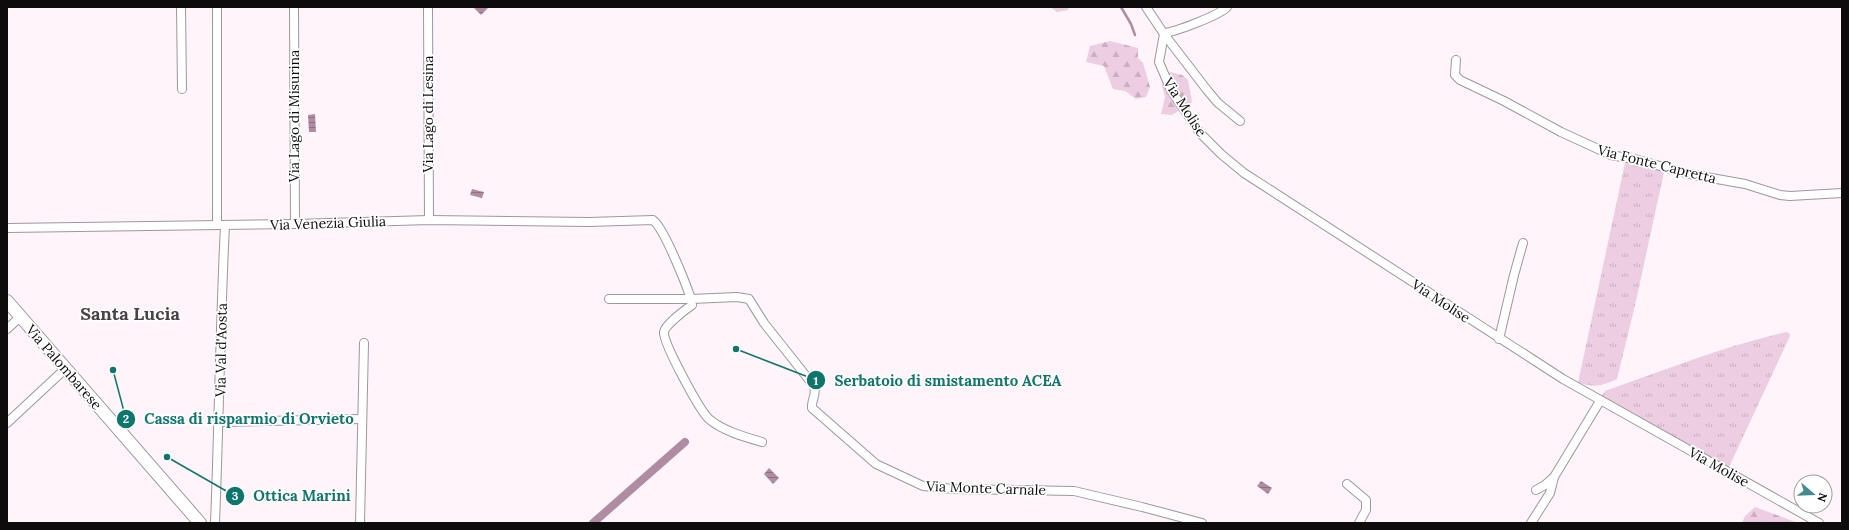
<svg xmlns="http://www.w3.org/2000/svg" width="1849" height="530" font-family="Lora,serif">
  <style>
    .grass { fill: url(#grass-tufts) }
    .forest { fill: url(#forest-firs) }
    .water { fill: url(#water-rules) }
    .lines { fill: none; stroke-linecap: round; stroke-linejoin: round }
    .stream { stroke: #b08ca3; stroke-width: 2.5 }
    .canal { stroke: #b08ca3; stroke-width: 8 }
    .street-casing { stroke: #9f969c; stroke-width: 10 }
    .secondary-casing { stroke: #9f969c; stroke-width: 14 }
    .street { stroke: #fff; stroke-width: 8 }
    .secondary { stroke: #fff; stroke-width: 12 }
    .labels { text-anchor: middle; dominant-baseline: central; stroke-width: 3.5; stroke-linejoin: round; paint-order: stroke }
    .street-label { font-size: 14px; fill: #0e0b0d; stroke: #fff }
    .district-label { font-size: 18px; font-weight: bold; fill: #474044; stroke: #fff }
    .leader { fill: none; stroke: #0f766e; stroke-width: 1.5 }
    .callout-dot { fill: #0f766e; stroke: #fff; stroke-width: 1.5 }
    .mark-label { font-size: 12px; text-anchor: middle; font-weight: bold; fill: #fff }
    .callout-label { font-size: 15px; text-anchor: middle; font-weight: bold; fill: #0f766e; stroke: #fff; stroke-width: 3.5; stroke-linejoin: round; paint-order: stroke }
  </style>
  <defs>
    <pattern id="grass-tufts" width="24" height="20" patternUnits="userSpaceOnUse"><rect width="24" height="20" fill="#edcde1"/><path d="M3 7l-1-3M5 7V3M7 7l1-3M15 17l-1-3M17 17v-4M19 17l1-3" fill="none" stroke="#caafc0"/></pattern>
    <pattern id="forest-firs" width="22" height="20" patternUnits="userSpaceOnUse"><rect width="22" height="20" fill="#edcde1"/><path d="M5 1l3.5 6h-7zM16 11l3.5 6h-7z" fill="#caafc0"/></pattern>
    <pattern id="water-rules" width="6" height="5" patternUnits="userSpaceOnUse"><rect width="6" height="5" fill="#b08ca3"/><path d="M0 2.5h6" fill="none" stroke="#8e7183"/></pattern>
  </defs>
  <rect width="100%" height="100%" fill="#fef4fa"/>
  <g class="grass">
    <path d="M1625 163 1664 172 1636 301 1617 379C1599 387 1596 387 1578 383Z"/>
    <path d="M1786 332 1789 333 1790 336 1729 467 1601 396 1605 391C1664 370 1725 346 1786 332Z"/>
  </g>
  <g class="forest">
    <polygon points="1050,7 1069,7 1068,10 1057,12"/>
    <polygon points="1110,41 1138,48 1138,58 1143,63 1150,87 1146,97 1136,99 1125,91 1113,89 1104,66 1086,62 1090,46"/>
    <polygon points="1170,72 1182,75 1188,80 1192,102 1172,115 1161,114 1165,97 1162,85"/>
    <polygon points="1755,507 1798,523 1742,523 1745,516"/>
  </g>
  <g class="water">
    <polygon points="473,7 489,7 481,15"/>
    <polygon points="315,114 316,132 309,132 308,115"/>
    <polygon points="472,189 484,192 482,198 470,195"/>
    <polygon points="769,468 779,478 773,484 764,474"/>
    <polygon points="1261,481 1272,488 1268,494 1257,486"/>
  </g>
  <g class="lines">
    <polyline class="stream" points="1121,7 1131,24 1135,35"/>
    <polyline class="canal" points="593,523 685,442"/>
    <g class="street-casing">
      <g id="street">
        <polyline points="181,7 182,89"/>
        <polyline points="294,7 295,224"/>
        <polyline points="428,7 429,220"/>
        <polyline points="1146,7 1164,34 1159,62 1171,90 1200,133 1221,154 1244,173 1563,379 1819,523"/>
        <path d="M1164 33C1175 32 1220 15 1227 7"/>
        <polyline points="1164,34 1207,90 1218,103 1240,121"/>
        <polyline points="1456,60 1455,75 1460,80 1504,101 1561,132 1611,155 1638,160 1689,174 1745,184 1780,195 1790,196 1842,193"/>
        <polyline points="217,225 217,7"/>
        <path d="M7 228 295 224 429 220 589 222 653 220C664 228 686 284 691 299L737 297 749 299 764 323 814 386C817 395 811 400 812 408L876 464 923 486 954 489 1074 491 1142 507 1202 523"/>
        <polyline points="609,299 691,299"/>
        <path d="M692 305C686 309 665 325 664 332 663 343 700 411 709 419 723 431 745 437 762 442"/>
        <polyline points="7,329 20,317"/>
        <polyline points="1499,339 1514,275 1523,243"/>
        <polyline points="219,422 362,419"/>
        <polyline points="7,423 65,369"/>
        <polyline points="1347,484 1366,500 1366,510 1359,523"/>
        <polyline points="1536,490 1545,485 1554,477"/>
        <path d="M215 523C219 424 220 325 225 225"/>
        <polyline points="360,523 364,343"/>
        <polyline points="1531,523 1550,493 1554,477 1600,401"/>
      </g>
    </g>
    <g class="secondary-casing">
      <polyline id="secondary" points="7,301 200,523"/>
    </g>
    <use href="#street" class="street"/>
    <use href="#secondary" class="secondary"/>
  </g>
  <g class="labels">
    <g class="street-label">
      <text transform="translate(1185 107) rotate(57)">Via Molise</text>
      <text transform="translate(428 114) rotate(-90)">Via Lago di Lesina</text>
      <text transform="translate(294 116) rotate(-90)">Via Lago di Misurina</text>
      <text transform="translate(1657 164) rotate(14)">Via Fonte Capretta</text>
      <text transform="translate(328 223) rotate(-2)">Via Venezia Giulia</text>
      <text transform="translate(1441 301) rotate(33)">Via Molise</text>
      <text transform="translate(221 350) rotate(-89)">Via Val d'Aosta</text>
      <text transform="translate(64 367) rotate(49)">Via Palombarese</text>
      <text transform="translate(1719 467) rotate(29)">Via Molise</text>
      <text transform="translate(986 488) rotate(2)">Via Monte Carnale</text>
    </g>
    <g class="district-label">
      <text x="130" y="313">Santa Lucia</text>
    </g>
  </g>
  <path class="leader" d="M736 349L816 380M113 370L126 419M167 457L235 496"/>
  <g class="callout-dot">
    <circle cx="736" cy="349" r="4"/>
    <circle cx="113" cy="370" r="4"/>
    <circle cx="167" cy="457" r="4"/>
    <circle cx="816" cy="380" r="10"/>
    <circle cx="126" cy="419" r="10"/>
    <circle cx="235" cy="496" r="10"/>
  </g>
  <g class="mark-label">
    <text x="816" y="385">1</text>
    <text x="126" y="423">2</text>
    <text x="235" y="500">3</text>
  </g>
  <g class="callout-label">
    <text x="948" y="386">Serbatoio di smistamento ACEA</text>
    <text x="249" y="424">Cassa di risparmio di Orvieto</text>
    <text x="302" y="501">Ottica Marini</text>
  </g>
  <rect width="1849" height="530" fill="none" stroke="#0e0b0d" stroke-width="16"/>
  <g transform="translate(1813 494) rotate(109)"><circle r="19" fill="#ffffff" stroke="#9f9d9e"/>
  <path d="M0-3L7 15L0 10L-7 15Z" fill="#428a8c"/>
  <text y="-6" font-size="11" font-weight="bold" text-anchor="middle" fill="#0e0b0d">N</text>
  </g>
</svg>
